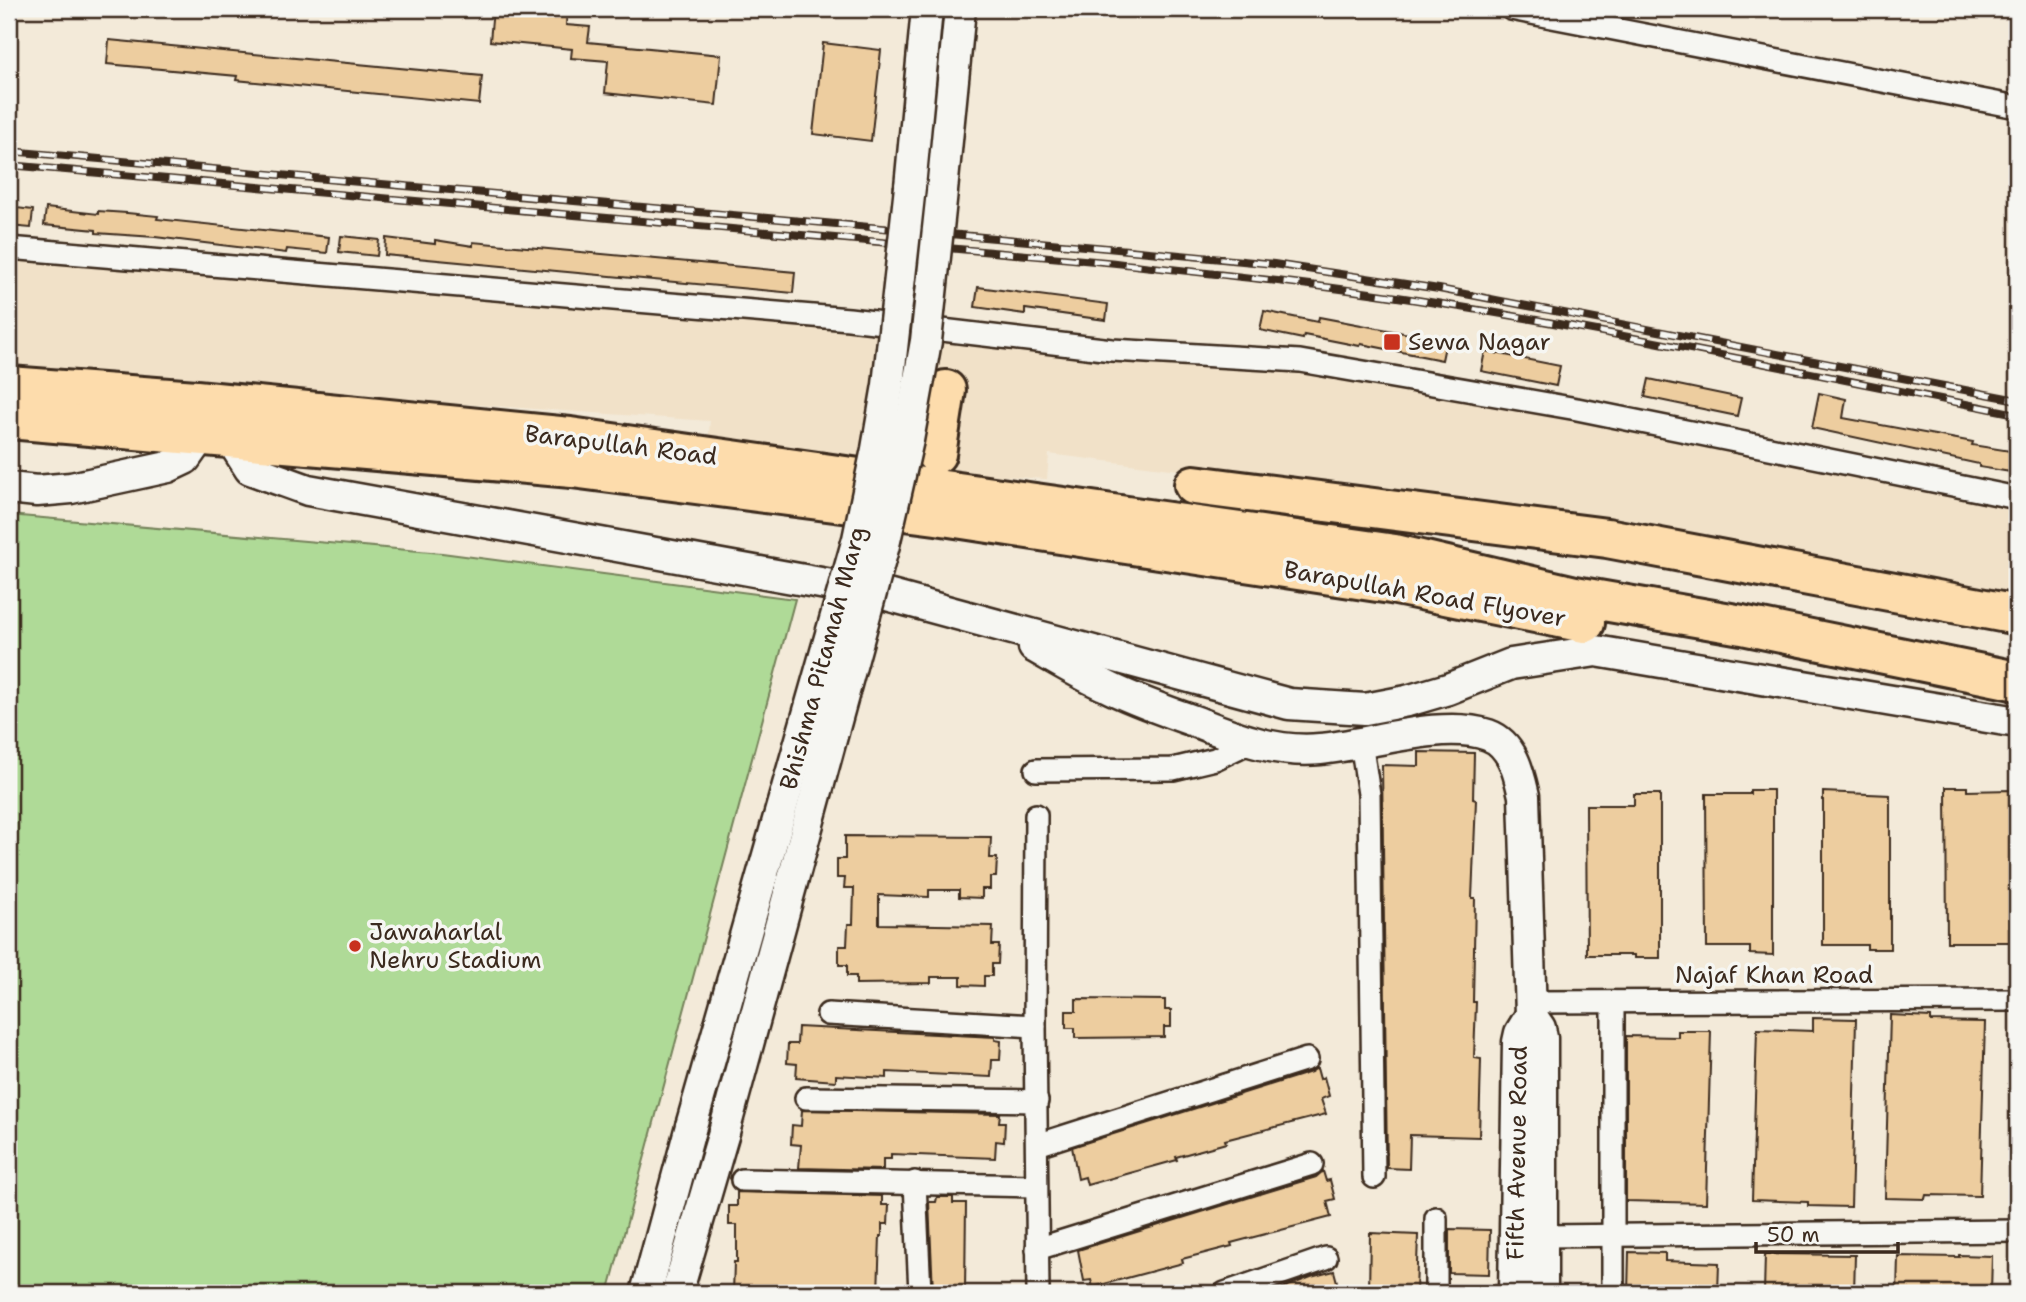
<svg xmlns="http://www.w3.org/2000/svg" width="2026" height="1302" font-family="'Shantell Sans',sans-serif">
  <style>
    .built { fill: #f1e1c8 }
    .green { fill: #afda97; stroke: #75825a; stroke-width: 2 }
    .building { fill: #edcd9f; stroke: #3b2a1e; stroke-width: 2 }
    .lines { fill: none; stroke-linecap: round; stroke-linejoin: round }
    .street-casing { stroke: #3b2a1e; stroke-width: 26 }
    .secondary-casing { stroke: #3b2a1e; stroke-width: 35 }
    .highway-casing { stroke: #3b2a1e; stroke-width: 44 }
    .street { stroke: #f6f6f2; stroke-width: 21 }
    .secondary { stroke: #f6f6f2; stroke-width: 30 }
    .highway { stroke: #fddcac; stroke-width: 38 }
    .rail-casing { stroke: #3b2a1e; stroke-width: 8 }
    .rail { stroke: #f6f6f2; stroke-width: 5; stroke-dasharray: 16; stroke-linecap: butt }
    .secondary-bridge-casing { stroke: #3b2a1e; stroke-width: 35; stroke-linecap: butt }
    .secondary-bridge { stroke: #f6f6f2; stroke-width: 30 }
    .poi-dot { fill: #c8321e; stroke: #f6f6f2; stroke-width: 2.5 }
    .labels { text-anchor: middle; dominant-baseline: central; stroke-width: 7; stroke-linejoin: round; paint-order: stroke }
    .poi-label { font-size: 24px; fill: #3b2a1e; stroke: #f6f6f2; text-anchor: start }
    .street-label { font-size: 24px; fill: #3b2a1e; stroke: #f6f6f2 }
  </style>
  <rect width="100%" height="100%" fill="#f3ead9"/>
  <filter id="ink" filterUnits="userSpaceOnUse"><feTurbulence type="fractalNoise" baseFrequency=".0143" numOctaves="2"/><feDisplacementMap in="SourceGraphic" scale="14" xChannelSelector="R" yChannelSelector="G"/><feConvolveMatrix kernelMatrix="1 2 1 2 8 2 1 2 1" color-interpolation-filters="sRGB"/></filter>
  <g filter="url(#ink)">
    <polygon class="built" points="9,255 1328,368 2017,493 2017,602 1559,517 1049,454 1047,479 942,472 708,443 710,421 9,373"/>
    <polygon class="green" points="9,515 442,553 795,599 608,1293 9,1293"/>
    <g class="building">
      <polygon points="493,9 567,9 566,25 590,27 588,42 721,55 716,105 605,93 608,61 571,58 572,49 490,41"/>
      <polygon points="109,40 482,76 479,104 236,80 237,76 107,64"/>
      <polygon points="823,43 881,50 871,141 813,134"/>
      <polygon points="9,207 33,210 31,228 9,226"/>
      <polygon points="46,208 98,214 98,211 127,213 158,216 157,219 329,237 327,253 287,249 286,253 155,237 96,233 96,230 44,225"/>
      <polygon points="341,236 379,240 377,256 339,252"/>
      <polygon points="386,238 435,244 435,240 473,246 473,242 795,272 793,293 385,255"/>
      <polygon points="978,287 1108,304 1106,320 1025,309 1025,314 975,307"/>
      <polygon points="1264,311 1318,322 1319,317 1446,341 1442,360 1361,344 1360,346 1304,335 1303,339 1260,330"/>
      <polygon points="1485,351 1560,366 1556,386 1481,371"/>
      <polygon points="1649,379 1741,398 1737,416 1645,397"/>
      <polygon points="1819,393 1846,399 1843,418 1973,442 1972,445 2017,452 2017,473 1979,467 1979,464 1812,428"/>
      <polygon points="1419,752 1474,753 1473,799 1476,800 1472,898 1475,898 1473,1002 1476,1002 1474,1058 1481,1059 1479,1137 1410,1135 1409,1169 1387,1168 1382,765 1419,766"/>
      <polygon points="1946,787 1967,787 1967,791 2011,790 2011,942 1947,942"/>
      <polygon points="1750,790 1773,790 1773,955 1750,954 1750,947 1707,947 1706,794 1750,794"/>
      <polygon points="1823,792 1890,795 1890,949 1867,949 1867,945 1823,945"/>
      <polygon points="1634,794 1660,794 1660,958 1634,958 1634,955 1587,955 1586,805 1634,805"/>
      <polygon points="845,836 991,837 990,858 997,858 996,877 990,877 990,889 982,889 982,898 959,897 959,890 929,890 929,897 879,895 879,924 993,926 992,945 999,945 998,964 992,964 992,976 984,976 984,986 961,985 961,977 931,977 931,983 856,984 856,976 847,976 847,965 839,965 839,946 847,946 848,924 853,924 854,888 844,888 845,878 837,878 837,859 845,859"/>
      <polygon points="1076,999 1165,1000 1165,1010 1171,1010 1171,1027 1164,1027 1164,1037 1075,1038 1075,1028 1066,1028 1066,1011 1076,1011"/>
      <polygon points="1890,1015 1931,1017 1931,1021 1985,1022 1980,1196 1926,1195 1925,1199 1885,1198"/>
      <polygon points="1813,1018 1856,1019 1851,1207 1808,1206 1808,1202 1752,1200 1757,1029 1813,1031"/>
      <polygon points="798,1027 995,1037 995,1040 1001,1041 1000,1060 992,1060 991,1077 887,1072 887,1078 836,1075 836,1081 796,1078 797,1064 787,1063 788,1044 797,1044"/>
      <polygon points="1678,1031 1711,1031 1706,1203 1626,1201 1626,1036 1678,1037"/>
      <polygon points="1317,1068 1320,1079 1324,1077 1329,1096 1321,1099 1326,1114 1225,1140 1226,1143 1176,1157 1177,1160 1087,1185 1085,1177 1078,1179 1072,1147 1311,1072"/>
      <polygon points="802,1110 1000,1114 999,1122 1005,1122 1004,1142 996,1141 995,1158 891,1154 891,1159 883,1159 883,1170 799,1168 801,1145 791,1144 792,1125 801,1126"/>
      <polygon points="1323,1171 1326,1181 1330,1180 1335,1199 1327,1201 1331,1217 1231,1243 1232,1246 1182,1259 1183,1263 1093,1287 1091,1280 1084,1281 1078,1250 1316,1177"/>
      <polygon points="737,1192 882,1196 882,1205 889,1205 888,1224 882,1224 882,1236 880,1236 878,1293 733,1293 734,1262 737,1262 737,1225 729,1225 729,1206 737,1206"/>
      <polygon points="937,1197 953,1197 953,1203 966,1203 965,1292 937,1293 937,1291 933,1291 929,1202 936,1202"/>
      <polygon points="1449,1229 1490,1230 1489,1274 1449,1273"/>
      <polygon points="1370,1233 1418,1235 1416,1293 1369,1293"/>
      <polygon points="1629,1252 1665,1253 1665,1261 1719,1263 1718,1293 1628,1293"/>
      <polygon points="1765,1254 1855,1255 1854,1293 1764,1293"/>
      <polygon points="1959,1255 1992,1256 1991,1293 1897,1293 1898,1256 1959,1257"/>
      <polygon points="1334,1271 1340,1293 1270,1293 1311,1277"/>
    </g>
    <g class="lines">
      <g class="street-casing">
        <g id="street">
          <polyline points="1511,9 2017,107"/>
          <polyline points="9,248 849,319 1112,350 1300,361 1577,409 2017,498"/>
          <polyline points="1361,742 1369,794 1374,1177"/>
          <polyline points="1036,770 1173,769 1215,759 1250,742"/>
          <polyline points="1036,815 1035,1026 1038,1293"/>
          <polyline points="1531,1002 2017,1000"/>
          <polyline points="828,1014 1035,1026"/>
          <polyline points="806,1098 1037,1101"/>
          <polyline points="1037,1145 1307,1059"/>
          <polyline points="742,1180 1036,1186"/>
          <polyline points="915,1182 920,1293"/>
          <polyline points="1436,1218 1436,1293"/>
          <polyline points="1543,1236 2017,1231"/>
          <polyline points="1037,1249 1312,1164"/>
          <polyline points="1225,1293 1326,1258"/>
          <polyline points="1613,1293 1613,1002"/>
        </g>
      </g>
      <g class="secondary-casing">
        <g id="secondary">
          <polyline points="910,187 927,9"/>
          <polyline points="942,191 960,9"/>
          <polyline points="230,438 250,469 308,490 887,595 1289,704 1365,709 1407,701 1448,689 1511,664 1596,651 2017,722"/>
          <polyline points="9,488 37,491 71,488 168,467 185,459 202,435"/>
          <path d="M1034 647C1057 660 1080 674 1104 685 1135 701 1169 712 1202 724 1240 739 1278 753 1320 749 1368 745 1442 719 1488 735 1513 744 1519 774 1524 796L1531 1015 1540 1028 1542 1038V1293"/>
          <polyline points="646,1293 691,1126"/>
          <polyline points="677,1293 724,1132"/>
          <polyline points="1514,1293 1518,1042 1520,1033 1531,1015"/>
        </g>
      </g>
      <g class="highway-casing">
        <g id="highway">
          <polyline points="9,386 196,400 570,437 1395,554 1575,596 1742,625 2017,681"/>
          <polyline points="9,419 572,468 936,515 1391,584 1585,623"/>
          <polyline points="936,454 946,390"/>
          <polyline points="1194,485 1607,538 2017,615"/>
        </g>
      </g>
      <use href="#street" class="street"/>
      <use href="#secondary" class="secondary"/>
      <use href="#highway" class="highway"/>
      <g class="rail-casing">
        <g id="rail">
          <polyline points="9,151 1107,248 1274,264 1439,289 2017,400"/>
          <path d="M9 165 1106 262C1216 274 1326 285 1436 303 1631 334 1824 377 2017 414"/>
        </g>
      </g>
      <use href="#rail" class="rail"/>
      <g class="secondary-bridge-casing">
        <g id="secondary-bridge">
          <polyline points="691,1126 858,539 877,449 888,385 910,187"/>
          <polyline points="724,1132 884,545 908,440 926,341 942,191"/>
        </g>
      </g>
      <use href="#secondary-bridge" class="secondary-bridge"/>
    </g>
  </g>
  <g class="poi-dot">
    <rect x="1383" y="333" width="18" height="18" rx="3.5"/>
    <circle cx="355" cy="946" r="7"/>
  </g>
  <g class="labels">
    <g class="poi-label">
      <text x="1408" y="342">Sewa Nagar</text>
      <text x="369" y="932">Jawaharlal<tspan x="369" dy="28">Nehru Stadium</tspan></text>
    </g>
    <g class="street-label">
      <text transform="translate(621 445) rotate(7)">Barapullah Road</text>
      <text transform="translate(1425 594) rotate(10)">Barapullah Road Flyover</text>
      <text transform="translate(823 658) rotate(-75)">Bhishma Pitamah Marg</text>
      <text x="1774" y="975">Najaf Khan Road</text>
      <text transform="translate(1517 1153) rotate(-89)">Fifth Avenue Road</text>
    </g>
  </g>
  <rect width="2026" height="1302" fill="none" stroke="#f6f6f2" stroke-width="35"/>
  <rect x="18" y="18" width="1991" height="1267" fill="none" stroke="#3b2a1e" stroke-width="2.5" filter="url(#ink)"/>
  <path d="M1756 1242v10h142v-10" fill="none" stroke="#3b2a1e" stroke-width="3.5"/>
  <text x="1767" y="1242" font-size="21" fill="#3b2a1e" stroke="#f6f6f2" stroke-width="5" paint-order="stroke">50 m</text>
</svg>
